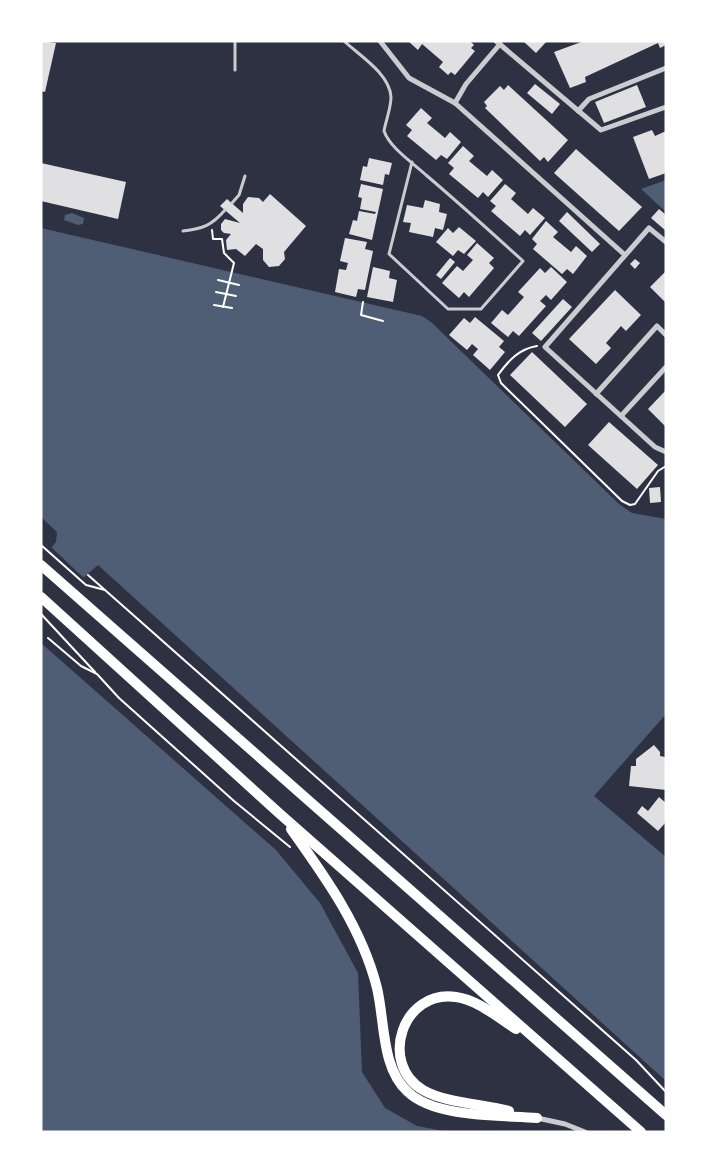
<svg xmlns="http://www.w3.org/2000/svg" width="707" height="1173" font-family="'Fira Sans',sans-serif">
  <style>
    .water { fill: #4f5d75 }
    .pier { fill: #2d3142 }
    .building { fill: #e0e0e3 }
    .lines { fill: none; stroke-linecap: round; stroke-linejoin: round }
    .path { stroke: #fff; stroke-width: 2 }
    .service { stroke: #caccd0; stroke-width: 3 }
    .minor { stroke: #caccd0; stroke-width: 5 }
    .trunk { stroke: #fff; stroke-width: 10 }
  </style>
  <rect width="100%" height="100%" fill="#2d3142"/>
  <g class="water">
    <polygon points="666,180 666,212 641,189"/>
    <polygon points="72,213 84,218 83,224 78,225 64,220 65,215"/>
    <polygon points="41,228 422,316 431,322 619,504 632,513 666,519 666,714 594,796 666,857 666,1081 98,565 41,615 41,560 56,542 57,532 41,517"/>
    <polygon points="41,643 276,850 320,903 358,973 362,1072 385,1108 417,1126 449,1132 41,1132"/>
  </g>
  <polygon class="pier" points="50,546 85,579 41,618 41,556"/>
  <g class="building">
    <polygon points="41,41 56,43 45,92 41,91"/>
    <polygon points="408,41 470,41 474,45 471,48 475,51 455,75 451,72 448,75 439,67 443,62 422,44 418,50"/>
    <polygon points="523,41 547,41 536,53"/>
    <polygon points="584,41 666,41 666,45 660,48 658,43 585,77 586,82 570,88 554,52"/>
    <polygon points="535,84 560,104 552,114 527,93"/>
    <polygon points="508,85 568,140 548,162 544,157 540,161 485,108 487,106 484,102 500,86 504,90"/>
    <polygon points="637,85 646,107 604,123 595,102"/>
    <polygon points="421,108 432,118 427,123 445,138 450,132 461,142 447,159 441,155 436,160 407,136 412,130 406,125"/>
    <polygon points="652,130 655,136 666,131 666,173 649,179 633,137"/>
    <polygon points="463,146 474,156 469,161 487,176 492,170 503,180 488,197 483,192 478,198 449,174 454,168 448,163"/>
    <polygon points="576,149 642,207 619,231 554,173"/>
    <polygon points="369,158 392,163 389,175 385,174 383,185 360,180 363,166 367,167"/>
    <polygon points="41,163 126,182 118,219 41,201"/>
    <polygon points="361,184 383,189 372,240 349,234 353,220 357,221 359,211 375,214 376,212 360,209 362,198 358,197"/>
    <polygon points="505,184 516,193 511,199 528,214 533,208 545,218 530,235 525,230 520,236 491,211 496,206 490,201"/>
    <polygon points="270,194 306,226 284,252 285,259 279,266 269,267 263,260 263,249 256,244 245,256 236,249 227,250 226,240 231,234 224,233 221,230 221,224 225,219 240,223 220,206 227,199 243,213 243,204 248,197 259,198 263,202"/>
    <polygon points="425,200 440,204 439,212 447,214 443,230 435,228 433,237 409,232 411,223 403,222 407,205 423,208"/>
    <polygon points="659,209 666,215 666,231 651,218"/>
    <polygon points="567,212 600,244 592,252 559,221"/>
    <polygon points="546,221 558,232 553,237 571,252 576,246 587,256 573,274 567,269 562,274 533,249 537,244 532,239"/>
    <polygon points="459,227 476,241 464,254 458,250 453,256 436,242 448,228 453,233"/>
    <polygon points="345,238 367,242 365,249 373,251 365,290 358,289 356,297 335,292 339,269 346,270 348,263 340,261"/>
    <polygon points="477,243 494,258 489,263 494,268 469,297 464,292 459,298 442,283 457,266 463,271 473,260 467,255"/>
    <polygon points="450,258 455,262 441,279 436,275"/>
    <polygon points="635,259 640,263 635,269 630,264"/>
    <polygon points="373,267 390,271 389,278 397,280 393,302 367,297"/>
    <polygon points="551,267 567,282 551,300 546,295 540,301 546,306 519,336 513,331 508,337 491,323 502,310 508,315 524,297 518,292 540,268 545,273"/>
    <polygon points="666,271 666,303 650,287"/>
    <polygon points="615,290 641,315 626,331 621,326 606,343 611,348 596,364 569,339"/>
    <polygon points="563,299 572,307 541,341 532,333"/>
    <polygon points="475,317 504,341 499,347 505,352 490,370 473,355 478,349 472,344 467,350 449,335 464,318 470,323"/>
    <polygon points="532,352 587,404 565,427 510,375"/>
    <polygon points="666,390 666,427 648,409"/>
    <polygon points="609,422 658,465 637,489 588,445"/>
    <polygon points="660,487 661,502 650,503 649,488"/>
    <polygon points="654,745 660,752 660,756 665,757 666,790 629,786 631,766 636,766 636,759"/>
    <polygon points="659,797 666,803 666,822 658,831 637,813 642,806 648,811"/>
  </g>
  <g class="lines">
    <g class="path">
      <polyline points="212,230 213,239 222,239 224,253 234,263 223,307"/>
      <polyline points="218,280 239,285"/>
      <polyline points="216,292 236,296"/>
      <polyline points="363,302 361,315 383,321"/>
      <polyline points="214,305 232,308"/>
      <path d="M537 346C519 349 509 360 498 375L501 383 622 501 630 505 635 504 658 471 666 466"/>
      <polyline points="41,545 86,585 105,590"/>
      <polyline points="88,575 636,1060 666,1092"/>
      <polyline points="41,614 95,672"/>
      <polyline points="48,638 81,666 97,674 119,698 234,801 290,847"/>
    </g>
    <g class="service">
      <polyline points="235,41 235,70"/>
      <path d="M344 41C359 55 390 74 391 97 391 108 386 120 384 131 390 148 413 163 426 175 459 203 491 232 523 261L481 309H448L389 254 412 162"/>
      <polyline points="232,203 239,195 245,176"/>
      <path d="M183 231C203 229 212 225 225 210"/>
    </g>
    <g class="minor">
      <polyline points="380,41 409,78 455,103 625,255"/>
      <polyline points="496,41 601,130 666,107"/>
      <polyline points="455,103 466,84 500,44"/>
      <polyline points="578,111 589,99 666,68"/>
      <polyline points="666,242 649,228 545,347 655,447 666,452"/>
      <polyline points="596,394 657,326 666,335"/>
      <polyline points="621,416 666,367"/>
      <polyline points="537,1118 565,1124 585,1132"/>
    </g>
    <g class="trunk">
      <polyline points="41,565 666,1115"/>
      <polyline points="41,597 280,814 641,1132"/>
      <path d="M291 829C326 878 362 928 377 988 385 1021 381 1068 408 1092 435 1118 501 1115 537 1118"/>
      <path d="M509 1111C484 1104 445 1103 423 1090 378 1063 403 989 456 997 478 1000 497 1017 516 1029"/>
    </g>
  </g>
  <rect width="707" height="1173" fill="none" stroke="#ffffff" stroke-width="85"/>
</svg>
